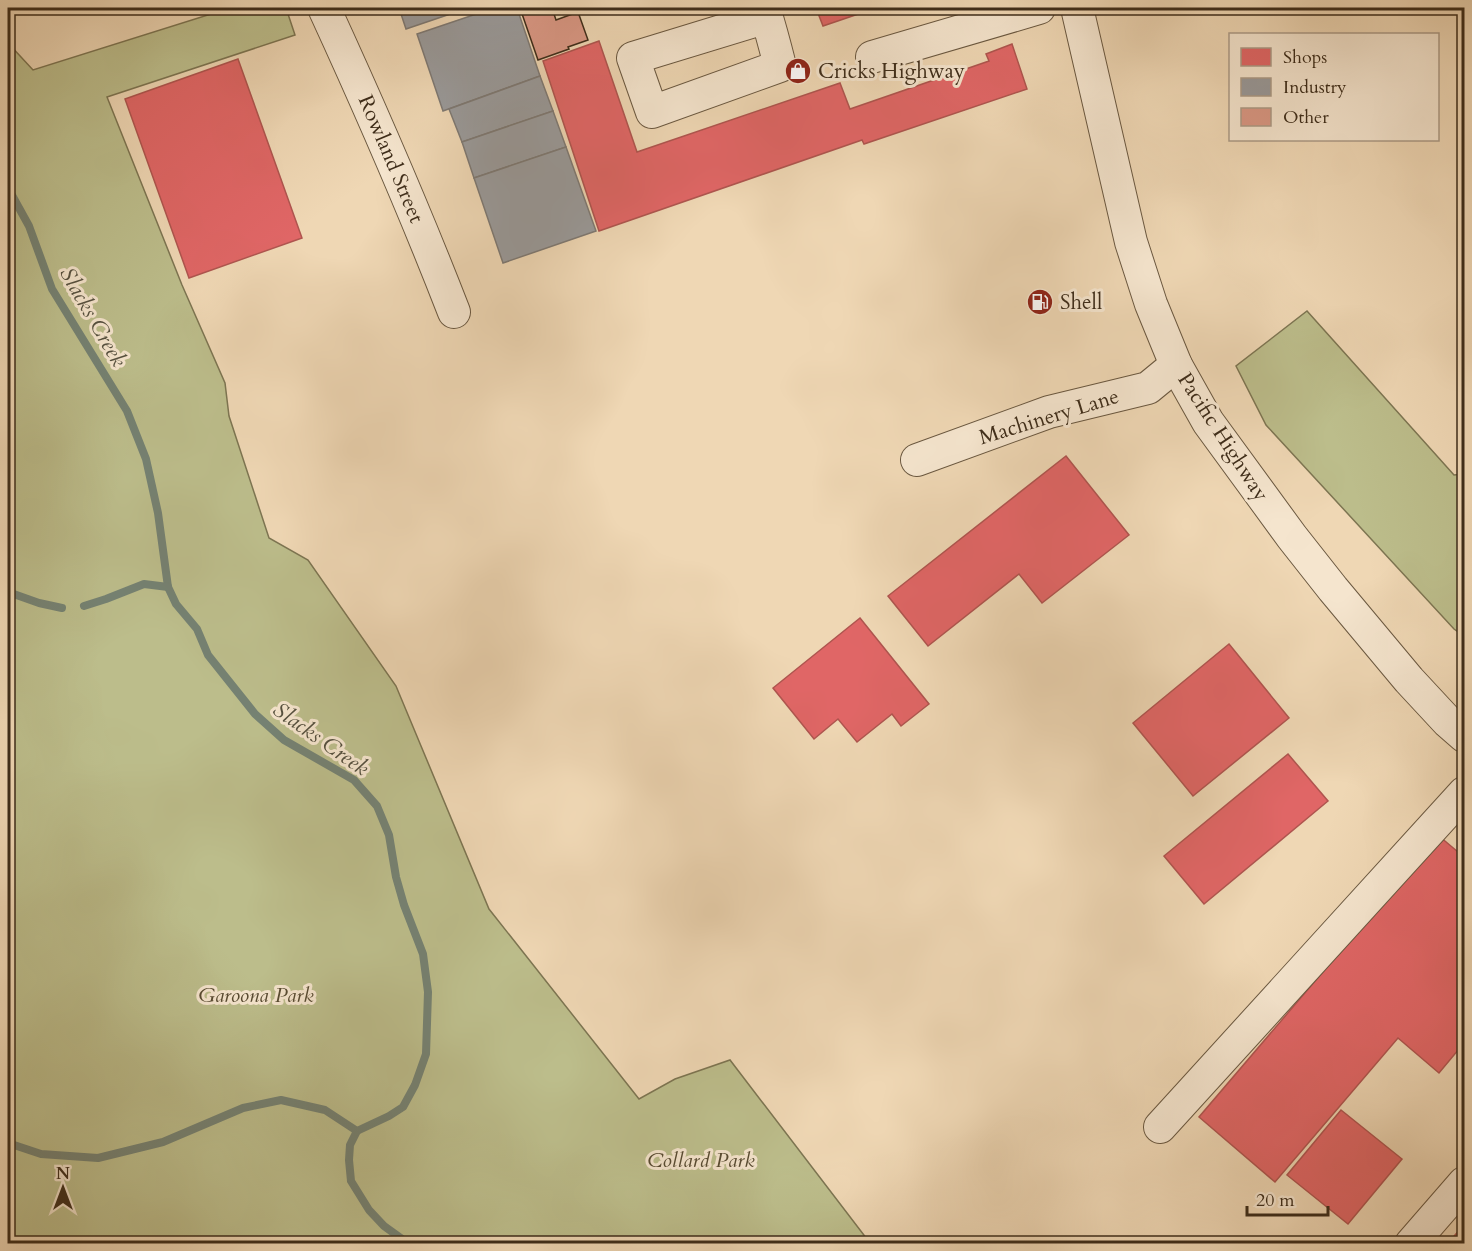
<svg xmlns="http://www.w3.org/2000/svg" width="1472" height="1251" font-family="Cardo,serif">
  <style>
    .green { fill: #bcbd8b; stroke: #7d7552; stroke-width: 1.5 }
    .shops { fill: #e06666; stroke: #af554f; stroke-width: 1.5 }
    .industry { fill: #999; stroke: #7e7973; stroke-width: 1.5 }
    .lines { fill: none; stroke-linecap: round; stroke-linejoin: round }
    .stream { stroke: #758273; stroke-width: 8 }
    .building { fill: #da9885; stroke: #3e2d1a; stroke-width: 1.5 }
    .minor-casing { stroke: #6a5840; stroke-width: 34 }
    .minor { stroke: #f5e5ce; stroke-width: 32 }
    .labels { text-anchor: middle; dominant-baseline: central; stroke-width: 6; stroke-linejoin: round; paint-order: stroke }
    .poi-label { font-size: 21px; fill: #3e2d1a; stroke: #f5e5ce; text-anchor: start }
    .street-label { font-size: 21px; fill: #3e2d1a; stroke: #f5e5ce }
    .park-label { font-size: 21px; font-style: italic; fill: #574a31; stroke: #f5e5ce }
    .water-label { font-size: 22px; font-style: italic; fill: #55503f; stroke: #f5e5ce }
  </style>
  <rect width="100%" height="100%" fill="#efd7b4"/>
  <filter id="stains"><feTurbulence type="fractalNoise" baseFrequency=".00333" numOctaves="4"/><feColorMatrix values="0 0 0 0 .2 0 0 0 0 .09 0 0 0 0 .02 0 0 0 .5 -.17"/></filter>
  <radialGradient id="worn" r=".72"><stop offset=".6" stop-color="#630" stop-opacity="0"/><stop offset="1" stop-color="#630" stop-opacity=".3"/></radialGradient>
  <g class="green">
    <polygon points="230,8 286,8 295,35 107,97 182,285 225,383 229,416 269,538 308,560 396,686 489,909 639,1099 675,1079 730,1060 870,1243 8,1243 8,43 33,70"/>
    <polygon points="1307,311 1454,475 1464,474 1464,636 1454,629 1266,425 1236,366"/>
  </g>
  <g class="shops">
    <polygon points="816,8 876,8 823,26"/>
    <polygon points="599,41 637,152 840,83 850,109 989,61 986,54 1012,44 1027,89 864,144 862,140 599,231 543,61"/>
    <polygon points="238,59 302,238 189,278 125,99"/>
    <polygon points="1066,456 1129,535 1042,603 1019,574 928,646 888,596"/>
    <polygon points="860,618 929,704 901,726 892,714 857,742 838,719 814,739 773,688"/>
    <polygon points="1229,644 1289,718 1193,796 1133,723"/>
    <polygon points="1288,754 1328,801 1204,904 1164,856"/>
    <polygon points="1439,836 1464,857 1464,1043 1439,1073 1398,1038 1275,1182 1199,1117"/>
    <polygon points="1341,1110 1402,1159 1348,1224 1287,1175"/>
    <polygon points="1464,1225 1464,1244 1447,1244"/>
  </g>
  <g class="industry">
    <polygon points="399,8 468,8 406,29"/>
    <polygon points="494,8 517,8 540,76 443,111 417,34"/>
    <polygon points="540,76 553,111 462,142 449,109"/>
    <polygon points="553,111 566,147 474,178 462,142"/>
    <polygon points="566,147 596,231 503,263 474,178"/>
  </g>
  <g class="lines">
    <g class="stream">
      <polyline points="8,188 29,226 52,289 127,411 146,459 158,513 168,587 176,604 197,629 208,655 255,714 284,740 354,780 377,806 389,835 396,877 404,905 423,954 428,992 426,1054 415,1085 403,1107 389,1116 357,1131 350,1145 349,1160 351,1181 369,1210 384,1226 409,1244"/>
      <polyline points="8,592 39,603 62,608"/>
      <polyline points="84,606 106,599 144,584 168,587"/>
      <polyline points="8,1143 41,1154 98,1158 163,1142 243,1108 281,1100 325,1110 357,1131"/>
    </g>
  </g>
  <polygon class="building" points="520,8 552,8 556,20 578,12 588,40 568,47 569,49 538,60"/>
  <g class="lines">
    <g class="minor-casing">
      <g id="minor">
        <path d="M324 8C370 108 414 209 454 312"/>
        <path d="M764 8C770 27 775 46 780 66L652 112 633 58 767 17"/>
        <polyline points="1077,8 1131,242 1151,304 1176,365 1208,422 1292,537 1333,589 1409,680 1448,722 1464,736"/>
        <polyline points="872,57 1039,8"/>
        <polyline points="917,460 1049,412 1148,388 1176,365"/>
        <polyline points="1160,1127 1464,793"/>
        <polyline points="1411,1244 1464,1183"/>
      </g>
    </g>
    <use href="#minor" class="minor"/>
  </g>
  <defs>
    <g id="shop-disc" transform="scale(1.35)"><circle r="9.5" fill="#8f2418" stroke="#f5e5ce"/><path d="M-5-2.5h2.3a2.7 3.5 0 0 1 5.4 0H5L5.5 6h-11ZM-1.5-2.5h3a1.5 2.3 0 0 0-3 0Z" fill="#fff"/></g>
    <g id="fuel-disc" transform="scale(1.35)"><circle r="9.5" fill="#8f2418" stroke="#f5e5ce"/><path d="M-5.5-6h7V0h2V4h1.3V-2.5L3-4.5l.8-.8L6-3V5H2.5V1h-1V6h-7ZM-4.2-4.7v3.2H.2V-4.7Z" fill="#fff"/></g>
  </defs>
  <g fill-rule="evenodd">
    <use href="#shop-disc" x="798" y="71"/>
    <use href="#fuel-disc" x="1040" y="302"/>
  </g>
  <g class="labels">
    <g class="poi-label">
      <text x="818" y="71">Cricks Highway</text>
      <text x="1060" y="302">Shell</text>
    </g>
    <g class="street-label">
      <text transform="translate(391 159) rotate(67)">Rowland Street</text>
      <text transform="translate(1049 417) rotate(-17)">Machinery Lane</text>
      <text transform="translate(1223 437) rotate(57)">Pacific Highway</text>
    </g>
    <g class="park-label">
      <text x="256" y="995">Garoona Park</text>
      <text x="701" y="1160">Collard Park</text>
    </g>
    <g class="water-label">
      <text transform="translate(93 317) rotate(60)">Slacks Creek</text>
      <text transform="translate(321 739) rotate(35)">Slacks Creek</text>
    </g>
  </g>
  <rect width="1472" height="1251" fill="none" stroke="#efd7b4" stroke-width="30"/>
  <rect x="9" y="9" width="1454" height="1233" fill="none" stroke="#3e2d1a" stroke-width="3"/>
  <rect x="15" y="15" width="1442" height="1221" fill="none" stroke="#3e2d1a" stroke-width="1.5"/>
  <rect x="1229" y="33" width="210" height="108" fill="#f5e5ce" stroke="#ac9b86" stroke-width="1.5"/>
  <rect x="1241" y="48" width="30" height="18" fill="#e06666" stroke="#ac9b86" stroke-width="1.5"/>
  <text x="1283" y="63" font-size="18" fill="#3e2d1a">Shops</text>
  <rect x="1241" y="78" width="30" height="18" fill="#999999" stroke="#ac9b86" stroke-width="1.5"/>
  <text x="1283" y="93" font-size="18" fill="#3e2d1a">Industry</text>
  <rect x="1241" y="108" width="30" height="18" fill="#da9885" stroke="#ac9b86" stroke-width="1.5"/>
  <text x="1283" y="123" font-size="18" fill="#3e2d1a">Other</text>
  <g transform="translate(63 1188)" stroke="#f5e5ce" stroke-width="4.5" paint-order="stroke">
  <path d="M0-4.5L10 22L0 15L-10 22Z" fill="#3e2d1a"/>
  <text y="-9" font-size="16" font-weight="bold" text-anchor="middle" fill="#3e2d1a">N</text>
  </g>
  <path d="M1247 1206v9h81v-9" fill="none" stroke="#3e2d1a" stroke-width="3"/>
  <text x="1256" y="1206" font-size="18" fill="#3e2d1a" stroke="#f5e5ce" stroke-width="4.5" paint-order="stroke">20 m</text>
  <rect width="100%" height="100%" filter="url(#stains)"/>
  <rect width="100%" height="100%" fill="url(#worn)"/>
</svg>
